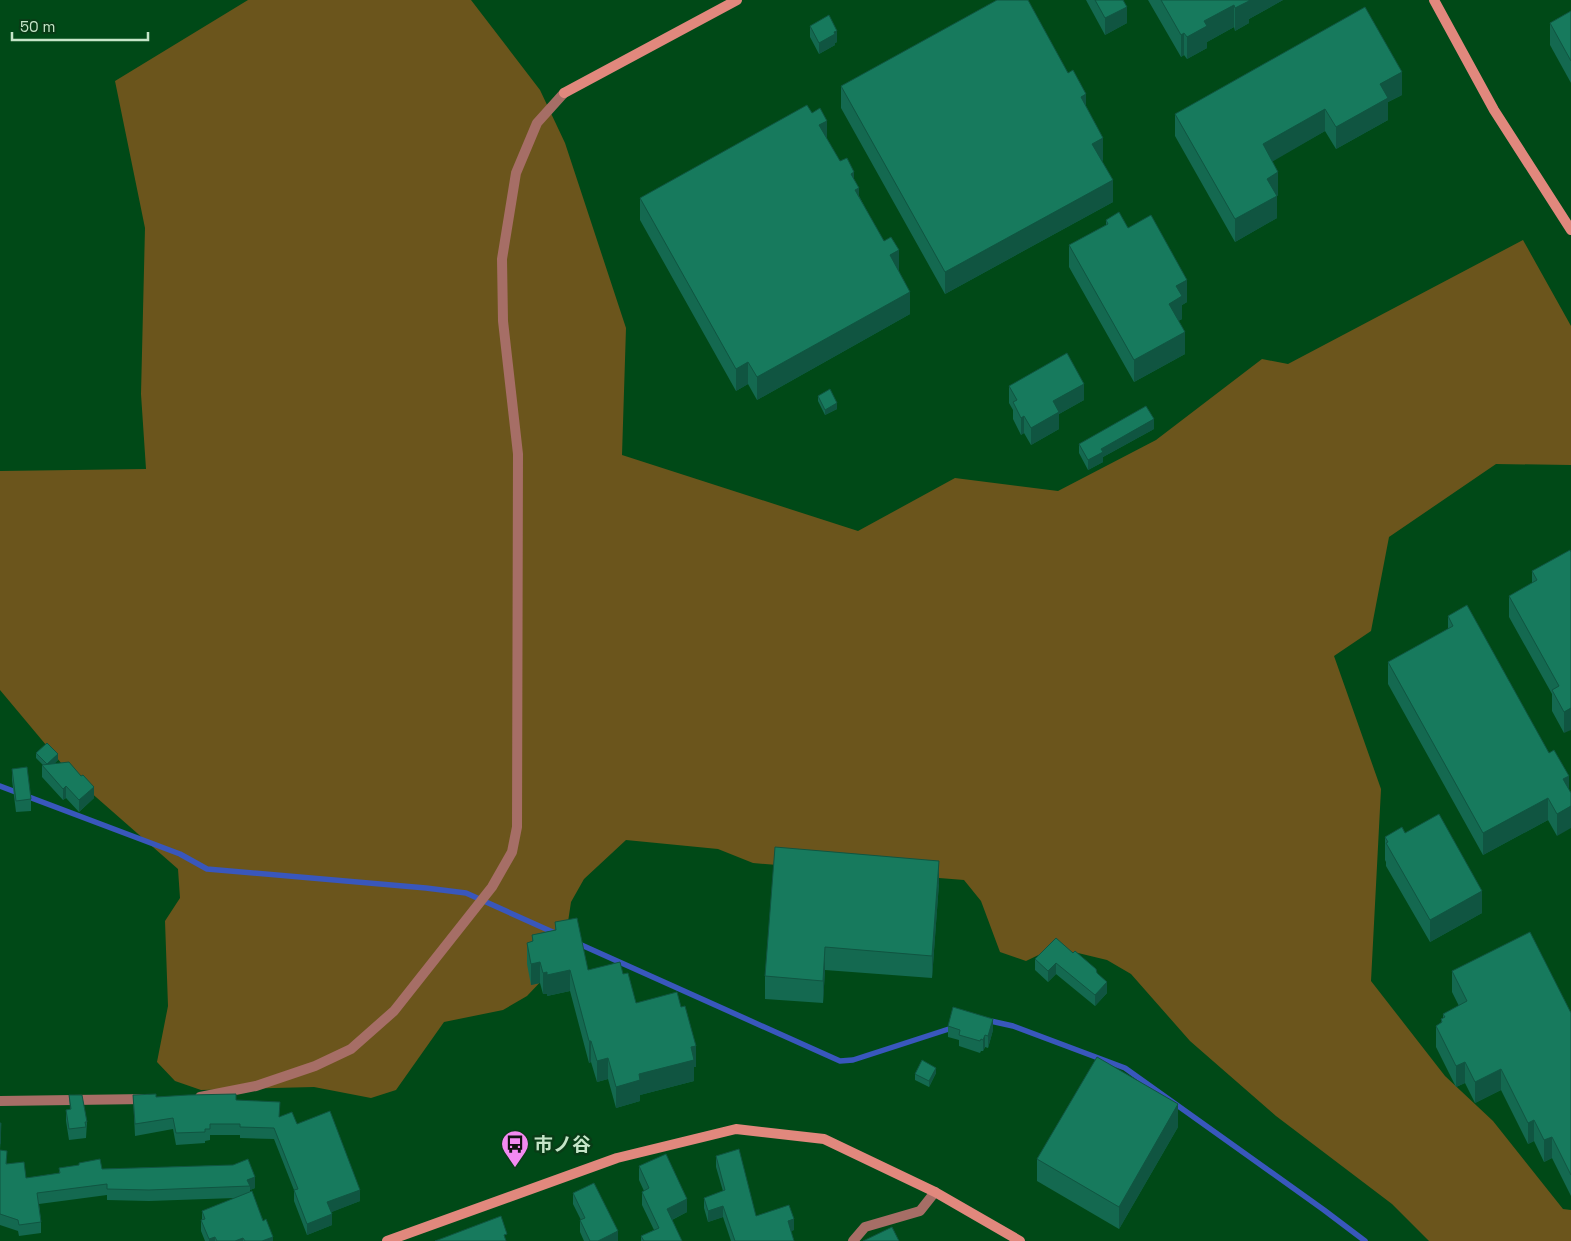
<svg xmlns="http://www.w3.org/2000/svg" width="1571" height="1241" font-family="'Space Grotesk','Noto Sans JP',sans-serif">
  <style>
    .green { fill: #6b551c }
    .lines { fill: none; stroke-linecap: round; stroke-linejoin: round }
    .stream { stroke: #3957bc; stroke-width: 5.5 }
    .street { stroke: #a66e66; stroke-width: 10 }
    .secondary { stroke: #e1887d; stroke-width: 10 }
    .wall { fill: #146950 }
    .shaded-wall { fill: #105541 }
    .building { fill: #177a5d; stroke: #105541 }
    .labels { text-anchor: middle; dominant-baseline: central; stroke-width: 5; stroke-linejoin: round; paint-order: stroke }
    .poi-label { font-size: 19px; font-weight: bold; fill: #c5e5c8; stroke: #083c16; text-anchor: start }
  </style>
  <rect width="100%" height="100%" fill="#004917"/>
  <polygon class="green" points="248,0 471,0 540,90 565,143 626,328 622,455 858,531 955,478 1058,491 1156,440 1262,359 1288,364 1523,240 1571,326 1571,465 1496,464 1389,537 1371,631 1334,656 1381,789 1371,981 1445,1076 1493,1121 1563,1209 1571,1210 1571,1241 1429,1241 1392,1204 1276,1116 1190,1041 1131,974 1107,960 1078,953 1051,949 1026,961 1000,952 981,901 964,880 753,863 718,849 626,840 584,879 571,902 563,955 546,976 527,996 503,1010 444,1022 396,1090 371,1098 314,1087 201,1090 175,1081 157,1062 168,1006 165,921 180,898 178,869 72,776 0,690 0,471 146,469 141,394 145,228 115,81"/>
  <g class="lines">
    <g class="stream">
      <polyline points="0,786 180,854 207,869 426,888 466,893 557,934"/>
      <polyline points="577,943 840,1061 853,1060 955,1027"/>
      <polyline points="986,1020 1013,1026 1125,1068 1324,1210 1365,1241"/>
    </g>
    <g class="street">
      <polyline points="200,1097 256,1086 315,1066 351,1049 394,1011 492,887 512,852 517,827 518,454 503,321 502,259 516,173 537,123 564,93"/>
      <polyline points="0,1101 146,1099"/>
      <polyline points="853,1241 865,1227 920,1211 935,1192"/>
    </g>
    <g class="secondary">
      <polyline points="1434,0 1494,110 1571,230"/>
      <polyline points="564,93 737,0"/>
      <polyline points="387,1241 617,1158 736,1129 824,1139 935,1192 1020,1241"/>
    </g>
  </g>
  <g class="wall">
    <polygon points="1086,0 1123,0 1127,23 1105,35"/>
    <polygon points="1148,0 1283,0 1249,19 1249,23 1235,31 1234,27 1207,42 1207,48 1187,59 1184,55 1181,57"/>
    <polygon points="1571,11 1571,83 1550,45 1550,23"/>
    <polygon points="810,26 837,42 835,43 835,45 819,54 810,37"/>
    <polygon points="841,86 1086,107 1103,160 1102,161 1113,202 945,294 841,108"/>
    <polygon points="1402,95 1388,102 1388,120 1336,149 1325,131 1272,161 1278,195 1277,196 1277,218 1235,242 1175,136 1175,114"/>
    <polygon points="827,140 840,161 854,180 859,196 899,271 910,314 757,400 748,384 736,391 640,220 640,198"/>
    <polygon points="1106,220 1128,228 1187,302 1182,305 1182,319 1178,321 1185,354 1134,382 1069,267 1069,245 1106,225"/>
    <polygon points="1009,386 1084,400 1059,414 1059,429 1031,445 1024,433 1021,435 1013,419 1013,410 1009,403"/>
    <polygon points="818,396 837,409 825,415 818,401"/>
    <polygon points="1154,429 1103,457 1103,462 1088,470 1079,453 1079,444"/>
    <polygon points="1571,552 1564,733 1552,711 1552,694 1509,617 1509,596 1532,583 1532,571"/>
    <polygon points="1448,616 1549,753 1569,776 1557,836 1548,820 1483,855 1388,684 1388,662 1448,629"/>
    <polygon points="36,753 58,760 54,764 94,798 79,812 66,798 63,800 42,777 42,765 43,765 36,758"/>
    <polygon points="12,769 31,799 31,811 16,812 12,780"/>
    <polygon points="1385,837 1482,913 1430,942 1386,866 1386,862 1385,860"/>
    <polygon points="939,883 932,978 825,970 823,1003 765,999 765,976"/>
    <polygon points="555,922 588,970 623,974 636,1003 696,1067 694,1067 694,1081 640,1095 640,1101 616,1108 608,1079 597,1082 591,1062 589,1063 570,991 547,996 547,994 543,994 540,983 531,985 527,964 527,943 532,942 532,935 555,930"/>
    <polygon points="1073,953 1097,973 1107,993 1095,1006 1056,974 1048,982 1035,970 1035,959"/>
    <polygon points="1452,971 1571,1013 1571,1196 1552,1158 1544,1162 1534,1141 1528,1144 1501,1090 1475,1103 1465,1083 1456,1087 1436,1047 1436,1026 1441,1023 1441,1019 1443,1018 1443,1014 1459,1006 1452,992"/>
    <polygon points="948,1026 993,1030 988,1048 985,1047 983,1051 981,1051 980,1053 959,1046 959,1040 948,1037"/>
    <polygon points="936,1073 929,1087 915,1080 915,1074"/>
    <polygon points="69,1095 87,1122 86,1138 69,1140 66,1121 66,1110 70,1109"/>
    <polygon points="133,1095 156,1097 236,1100 297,1124 360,1201 331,1212 332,1225 307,1235 294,1201 294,1190 274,1139 240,1138 240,1135 210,1135 210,1140 205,1141 205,1143 176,1145 173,1129 135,1136"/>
    <polygon points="0,1123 1,1134 0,1150 7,1164 26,1178 59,1173 59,1168 79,1165 79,1163 102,1169 233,1165 255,1188 250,1190 250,1192 273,1241 205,1241 201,1231 201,1220 202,1220 202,1211 235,1198 149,1201 107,1200 107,1195 39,1204 41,1222 41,1233 19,1236 18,1231 0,1225"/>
    <polygon points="1178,1127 1119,1229 1037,1181 1037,1159"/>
    <polygon points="716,1156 756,1216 794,1230 791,1231 794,1241 731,1241 723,1217 708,1222 704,1208 704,1198 723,1191 716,1167"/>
    <polygon points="639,1166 687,1212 672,1220 682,1241 641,1241 641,1236 654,1230 642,1205 642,1192 644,1191 639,1180"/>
    <polygon points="573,1193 618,1241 584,1241 580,1232 580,1220 581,1220 573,1204"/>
  </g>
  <g class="shaded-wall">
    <polygon points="1247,0 1283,0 1249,19 1249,23 1235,31 1235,8"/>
    <polygon points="1234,5 1234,27 1207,42 1207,48 1187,59 1187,37 1204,21"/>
    <polygon points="1127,7 1127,23 1105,35 1105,18"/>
    <polygon points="837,31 837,42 835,43 835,45 819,54 819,43"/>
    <polygon points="1184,33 1184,55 1181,57 1181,35"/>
    <polygon points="1402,72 1402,95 1388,102 1388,120 1336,149 1336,127 1380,84"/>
    <polygon points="1086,94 1086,116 1081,97"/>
    <polygon points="1325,109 1325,131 1263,167 1263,144"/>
    <polygon points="827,121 827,143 819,125"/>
    <polygon points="1103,138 1103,160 1092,166 1092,144"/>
    <polygon points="854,172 854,194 851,174"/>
    <polygon points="1278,172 1278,195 1267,201 1267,179"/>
    <polygon points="1113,180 1113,202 945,294 945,272"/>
    <polygon points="859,188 859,210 855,190"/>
    <polygon points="1277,196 1277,218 1235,242 1235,219"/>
    <polygon points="899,250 899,273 890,255"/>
    <polygon points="1187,280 1187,302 1182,305 1182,319 1169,326 1169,304 1176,286"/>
    <polygon points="910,292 910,314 757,400 757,377"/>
    <polygon points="1185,332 1185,354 1134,382 1134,360"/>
    <polygon points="748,362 748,384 736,391 736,369"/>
    <polygon points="1084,384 1084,400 1059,414 1059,429 1031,445 1031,428 1053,401"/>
    <polygon points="837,403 837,409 825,415 825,410"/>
    <polygon points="1024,416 1024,433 1021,435 1021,418"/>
    <polygon points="1154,419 1154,429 1103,457 1103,462 1088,470 1088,460 1101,449"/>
    <polygon points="1571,708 1571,730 1564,733 1564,712"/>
    <polygon points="58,754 58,760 47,770 47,764"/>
    <polygon points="1569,776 1569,798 1563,779"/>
    <polygon points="66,786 66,798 63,800 63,789"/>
    <polygon points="94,787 94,798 79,812 79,800"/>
    <polygon points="1548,798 1548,820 1483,855 1483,833"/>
    <polygon points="1571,806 1571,828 1557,836 1557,814"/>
    <polygon points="939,861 939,883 932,978 932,956"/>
    <polygon points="1482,891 1482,913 1430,942 1430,920"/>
    <polygon points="825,947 825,970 823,1003 823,981"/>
    <polygon points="540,962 540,983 531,985 531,964"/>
    <polygon points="1056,963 1056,974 1048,982 1048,971"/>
    <polygon points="570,970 570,991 547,996 547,975"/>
    <polygon points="547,972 547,994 543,994 543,973"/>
    <polygon points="1107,982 1107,993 1095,1006 1095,995"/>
    <polygon points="993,1019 993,1030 988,1048 988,1036"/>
    <polygon points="985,1035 985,1047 983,1051 983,1040"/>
    <polygon points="589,1041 591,1041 591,1062 589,1063"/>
    <polygon points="696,1046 696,1067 694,1067 694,1081 640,1095 640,1101 616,1108 616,1087 691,1047"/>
    <polygon points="608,1058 608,1079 597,1082 597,1061"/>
    <polygon points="1465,1062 1465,1083 1456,1087 1456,1066"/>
    <polygon points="936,1068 936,1073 929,1087 929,1081"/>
    <polygon points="1501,1069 1501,1090 1475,1103 1475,1082"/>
    <polygon points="1178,1104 1178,1127 1119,1229 1119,1207"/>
    <polygon points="1534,1120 1534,1141 1528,1144 1528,1123"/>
    <polygon points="1552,1137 1552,1158 1544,1162 1544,1140"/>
    <polygon points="255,1177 255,1188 250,1190 250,1186 247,1180"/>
    <polygon points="360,1190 360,1201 327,1214 327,1202"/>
    <polygon points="687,1199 687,1212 667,1222 667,1209"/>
    <polygon points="723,1206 723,1217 708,1222 708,1211"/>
    <polygon points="332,1214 332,1225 307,1235 307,1224"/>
    <polygon points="794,1219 794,1230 788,1232 788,1221"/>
    <polygon points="618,1231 618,1241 598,1241"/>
    <polygon points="215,1237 215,1241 209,1241 209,1239"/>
    <polygon points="273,1237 273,1241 262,1241"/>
    <polygon points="243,1238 243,1241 235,1241"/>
  </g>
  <g class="building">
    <polygon points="997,0 1028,0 1068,73 1073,70 1086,94 1081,97 1103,138 1092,144 1113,180 945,272 841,86"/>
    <polygon points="1095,0 1123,0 1127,7 1105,18"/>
    <polygon points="1161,0 1249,0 1249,1 1235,8 1234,5 1204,21 1207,26 1187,37 1184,33 1181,35"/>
    <polygon points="1365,7 1402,72 1380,84 1388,98 1336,127 1325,109 1263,144 1278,172 1267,179 1277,196 1235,219 1175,114"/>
    <polygon points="1571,11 1571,61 1550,23"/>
    <polygon points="829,15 837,31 834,32 835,34 819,43 810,26"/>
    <polygon points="807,105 812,113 820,108 827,121 819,125 840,161 847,158 854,172 851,174 859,188 855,190 884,241 891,237 899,250 890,255 910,292 757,377 748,362 736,369 640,198"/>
    <polygon points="1119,212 1128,228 1151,215 1187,280 1176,286 1182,296 1169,304 1185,332 1134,360 1069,245 1108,224 1106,220"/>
    <polygon points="1067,353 1084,384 1053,401 1059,412 1031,428 1024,416 1021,418 1013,402 1017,400 1009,386"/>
    <polygon points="830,389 837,403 825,410 818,396"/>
    <polygon points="1146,406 1154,419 1101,449 1103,452 1088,460 1079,444"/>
    <polygon points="1570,550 1571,552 1571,708 1564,712 1552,690 1559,686 1509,596 1537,580 1532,571"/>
    <polygon points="1467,605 1549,753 1554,750 1569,776 1563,779 1571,793 1571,806 1557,814 1548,798 1483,833 1388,662 1453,626 1448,616"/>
    <polygon points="47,743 58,754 47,764 36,753"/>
    <polygon points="69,762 81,776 83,775 94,787 79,800 66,786 63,789 42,765"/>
    <polygon points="27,767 31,799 16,801 12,769"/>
    <polygon points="1439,814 1482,891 1430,920 1386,843 1388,842 1385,837 1402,827 1405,833"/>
    <polygon points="775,847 939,861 932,956 825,947 823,981 765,976"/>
    <polygon points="577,918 588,970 620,962 623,974 628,973 636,1003 677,992 681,1007 685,1006 696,1046 691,1047 694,1060 639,1074 640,1080 616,1087 608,1058 597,1061 591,1041 589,1041 570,970 547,975 547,972 543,973 540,962 531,964 527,943 533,941 532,935 556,930 555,922"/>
    <polygon points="1530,932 1571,1013 1571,1175 1552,1137 1544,1140 1534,1120 1528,1123 1501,1069 1475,1082 1465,1062 1456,1066 1436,1026 1442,1022 1441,1019 1445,1017 1443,1014 1467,1001 1452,971"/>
    <polygon points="1056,938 1073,953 1075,951 1096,969 1097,973 1107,982 1095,995 1056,963 1048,971 1035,959"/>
    <polygon points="953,1007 993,1019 988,1036 985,1035 983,1040 981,1039 980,1041 959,1035 960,1030 948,1026"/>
    <polygon points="1097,1057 1178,1104 1119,1207 1037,1159"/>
    <polygon points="922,1060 936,1068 929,1081 915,1074"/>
    <polygon points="156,1094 156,1097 188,1095 236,1094 236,1100 280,1102 279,1117 292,1112 297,1124 330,1111 360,1190 327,1202 332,1214 307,1224 294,1190 298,1189 274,1128 240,1127 240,1124 210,1124 210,1129 205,1129 205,1132 176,1133 173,1118 135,1124 133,1095"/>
    <polygon points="69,1095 82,1095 87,1122 85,1122 86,1127 69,1129 66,1110 71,1109"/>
    <polygon points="0,1123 1,1123 0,1144"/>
    <polygon points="739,1149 756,1216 789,1205 794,1219 788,1221 794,1241 735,1241 723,1206 708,1211 704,1198 725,1190 716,1156"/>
    <polygon points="0,1150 7,1151 6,1164 24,1162 26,1178 60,1173 59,1168 79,1165 79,1163 100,1159 102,1169 233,1165 248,1159 255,1177 247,1180 250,1186 149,1190 107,1189 107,1184 37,1193 41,1222 19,1225 18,1220 0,1214"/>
    <polygon points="666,1154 687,1199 667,1209 682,1241 644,1241 641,1236 659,1228 642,1192 649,1188 639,1166"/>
    <polygon points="594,1183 618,1231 598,1241 590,1241 580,1220 585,1218 573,1193"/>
    <polygon points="252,1191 263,1221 266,1219 273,1237 262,1241 245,1241 243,1238 235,1241 217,1241 215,1237 209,1239 201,1220 205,1219 202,1211"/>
    <polygon points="501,1216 507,1234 504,1235 506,1241 435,1241"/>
    <polygon points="892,1227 899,1241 863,1241"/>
  </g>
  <defs>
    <g id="bus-pin" transform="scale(1.4375)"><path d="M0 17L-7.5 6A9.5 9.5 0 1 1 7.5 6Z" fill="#f38af1" stroke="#083c16"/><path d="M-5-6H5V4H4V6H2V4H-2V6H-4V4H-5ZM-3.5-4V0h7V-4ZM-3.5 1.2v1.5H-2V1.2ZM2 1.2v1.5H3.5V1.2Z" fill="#111"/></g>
  </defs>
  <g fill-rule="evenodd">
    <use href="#bus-pin" x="515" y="1144"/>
  </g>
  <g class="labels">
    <g class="poi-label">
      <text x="534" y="1144">市ノ谷</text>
    </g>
  </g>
  <path d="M12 32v8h136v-8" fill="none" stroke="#c5e5c8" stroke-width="2.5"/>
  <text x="20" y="32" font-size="15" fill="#c5e5c8" stroke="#083c16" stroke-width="4" paint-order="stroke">50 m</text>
</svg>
